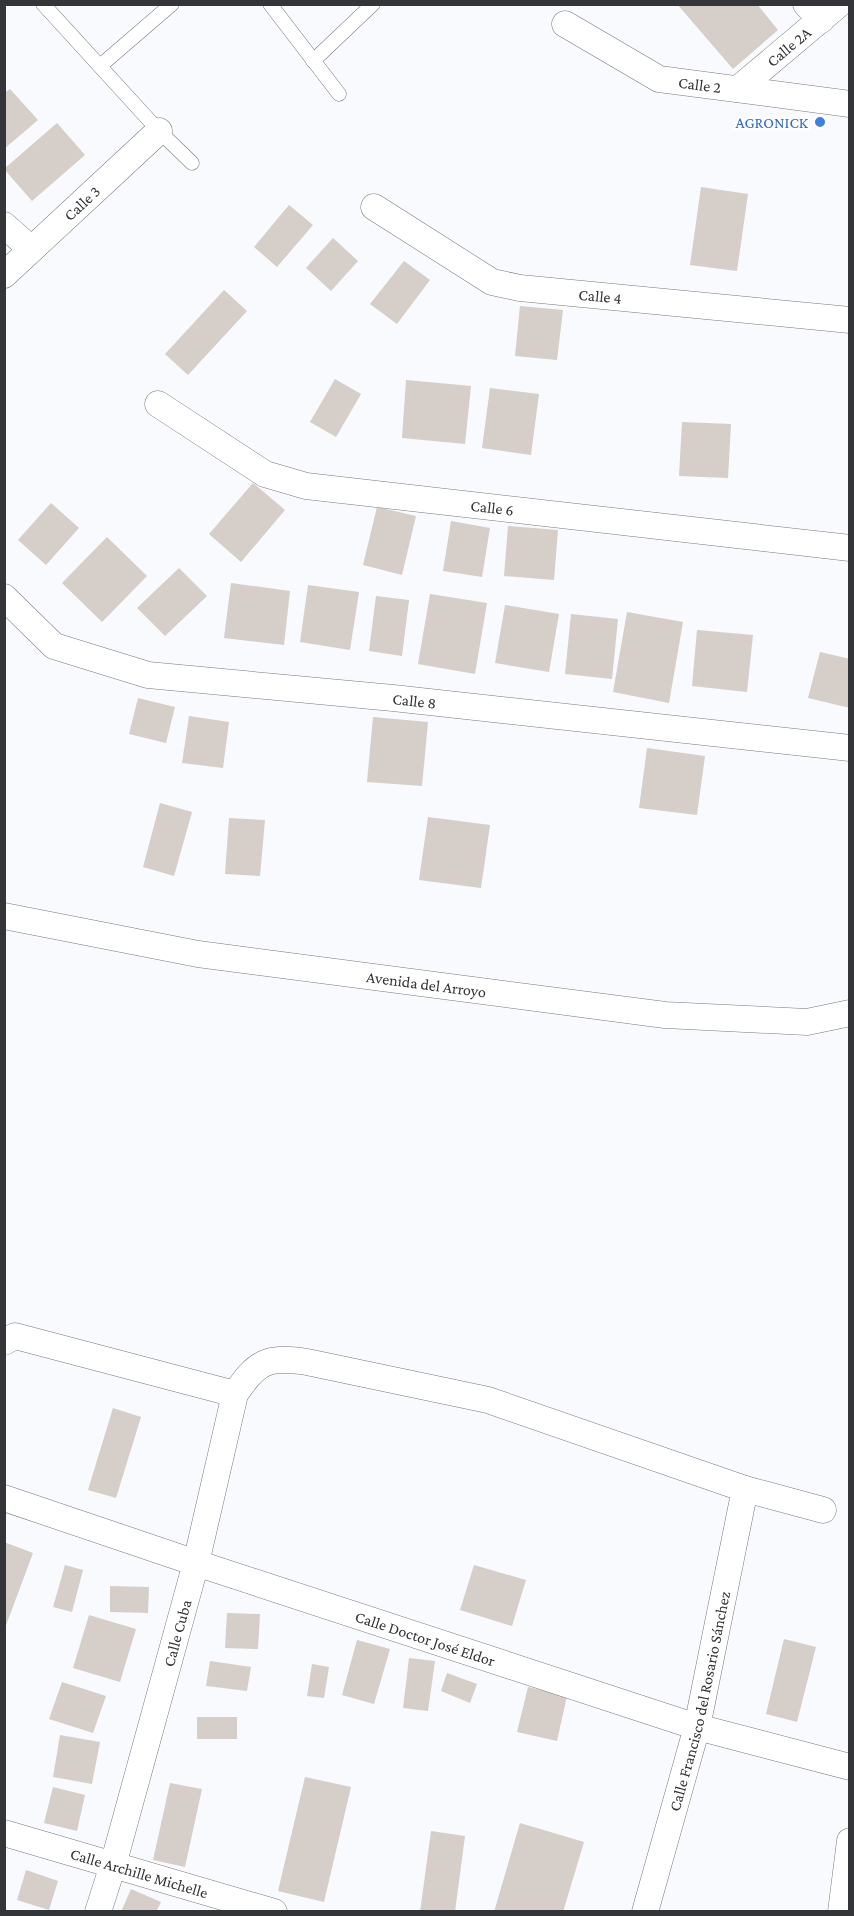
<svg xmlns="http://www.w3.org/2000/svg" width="854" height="1916" font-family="'Crimson Pro',serif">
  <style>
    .building { fill: #d5cec9 }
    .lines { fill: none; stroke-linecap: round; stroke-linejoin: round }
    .service-casing { stroke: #76797f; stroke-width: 15 }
    .minor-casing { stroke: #76797f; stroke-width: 27 }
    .service { stroke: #fff; stroke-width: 14 }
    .minor { stroke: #fff; stroke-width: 26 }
    .shop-dot { fill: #3f7fe0; stroke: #fff; stroke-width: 2 }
    .labels { text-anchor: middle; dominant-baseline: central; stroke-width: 5; stroke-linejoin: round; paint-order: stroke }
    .street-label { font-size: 16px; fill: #343538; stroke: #fff }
    .shop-label { font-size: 16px; fill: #366cbe; stroke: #fff; text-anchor: end }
  </style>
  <rect width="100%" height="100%" fill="#f8fafe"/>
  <g class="building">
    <polygon points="677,4 757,4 778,30 733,69"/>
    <polygon points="10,89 38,120 4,149 4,93"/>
    <polygon points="57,123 85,155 32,201 4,169"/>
    <polygon points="701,187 748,194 737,271 690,265"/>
    <polygon points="289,205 313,225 277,267 254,247"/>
    <polygon points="333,238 358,261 331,291 306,268"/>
    <polygon points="404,261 430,280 397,324 370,304"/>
    <polygon points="224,290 247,311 188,375 165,354"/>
    <polygon points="520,306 563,310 557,360 515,356"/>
    <polygon points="335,379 361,394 336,437 310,422"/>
    <polygon points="406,380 471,386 465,444 402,438"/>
    <polygon points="490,388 539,394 531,455 482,448"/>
    <polygon points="682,422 731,424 728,478 679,476"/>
    <polygon points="253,483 285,510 241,562 209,534"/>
    <polygon points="51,503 79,528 46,565 18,540"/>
    <polygon points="377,507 416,516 402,575 363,565"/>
    <polygon points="451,521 490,528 482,577 443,571"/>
    <polygon points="508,526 558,530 554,580 504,576"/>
    <polygon points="107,537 147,576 102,622 62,583"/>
    <polygon points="179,568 207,596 165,636 137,608"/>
    <polygon points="231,583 290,591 284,645 224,638"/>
    <polygon points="308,585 359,592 350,650 300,642"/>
    <polygon points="430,594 487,603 475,674 418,664"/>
    <polygon points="376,596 409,600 402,656 369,651"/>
    <polygon points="505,605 559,614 549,672 495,663"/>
    <polygon points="627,612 683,622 669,703 613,692"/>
    <polygon points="571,614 618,619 612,679 565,674"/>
    <polygon points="697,630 753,635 747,692 692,686"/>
    <polygon points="820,652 850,659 850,708 808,698"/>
    <polygon points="138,698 175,707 166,743 129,734"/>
    <polygon points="189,716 229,722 223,768 182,763"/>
    <polygon points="373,717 428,722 422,786 367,782"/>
    <polygon points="647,748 705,756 697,815 639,808"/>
    <polygon points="160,803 192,812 174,876 143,867"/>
    <polygon points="428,817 490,825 481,888 419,880"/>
    <polygon points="229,818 265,820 260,876 225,874"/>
    <polygon points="113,1408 141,1417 116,1498 88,1490"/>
    <polygon points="4,1542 33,1553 5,1628 4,1627"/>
    <polygon points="65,1565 83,1570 72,1612 53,1607"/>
    <polygon points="474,1565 526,1580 512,1626 460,1610"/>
    <polygon points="110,1586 149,1587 148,1613 110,1612"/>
    <polygon points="227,1613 260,1614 258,1649 225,1648"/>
    <polygon points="89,1615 136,1629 120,1682 73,1668"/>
    <polygon points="784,1639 816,1647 797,1722 766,1714"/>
    <polygon points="357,1640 390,1649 374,1704 342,1695"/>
    <polygon points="409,1658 435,1661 428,1711 403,1708"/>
    <polygon points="210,1661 251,1667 247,1691 206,1686"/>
    <polygon points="312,1664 329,1667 324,1698 307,1696"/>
    <polygon points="447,1673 477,1684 470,1703 441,1691"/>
    <polygon points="62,1682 106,1696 93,1733 49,1719"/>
    <polygon points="528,1687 567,1696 557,1741 517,1732"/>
    <rect x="197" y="1717" width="40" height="22"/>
    <polygon points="60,1735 100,1742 92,1784 53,1777"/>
    <polygon points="305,1777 351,1787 324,1902 278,1891"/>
    <polygon points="170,1783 202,1789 185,1867 153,1860"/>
    <polygon points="53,1787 85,1795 77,1831 44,1823"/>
    <polygon points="520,1823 584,1842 563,1912 494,1912"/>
    <polygon points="431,1831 465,1836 455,1912 420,1912"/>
    <polygon points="26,1870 58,1881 49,1910 17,1900"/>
    <polygon points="131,1889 161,1902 156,1912 121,1912"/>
  </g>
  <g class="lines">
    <g class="service-casing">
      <g id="service">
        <polyline points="43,4 159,131 192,163"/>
        <polyline points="270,4 339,94"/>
        <polyline points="313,61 373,4"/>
        <polyline points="100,66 172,4"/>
      </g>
    </g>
    <g class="minor-casing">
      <g id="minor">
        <polyline points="806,4 821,20"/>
        <path id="s1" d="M565 24 659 79 850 104"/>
        <path id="s2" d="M738 89 839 4"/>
        <path id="s3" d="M374 207 492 282 520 288 850 320"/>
        <polyline points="4,225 31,249"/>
        <path id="s4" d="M4 275 159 131"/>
        <path id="s5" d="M158 404 265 474 306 486 850 548"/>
        <path id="s6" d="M4 597 54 646 148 675 393 698 850 748"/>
        <path id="s7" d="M4 916 198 954 665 1015 807 1022 850 1013"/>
        <polyline points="4,1342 15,1336 235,1394"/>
        <path id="s8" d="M4 1498 196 1563 697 1727 850 1767"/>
        <path id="s9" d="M4 1833 274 1912"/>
        <path id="s10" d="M98 1912 113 1865 196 1563 235 1394C257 1361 268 1356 307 1362L488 1400 745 1489 823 1510"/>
        <path id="s11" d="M645 1912 697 1727 745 1489"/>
        <polyline points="841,1912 850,1841"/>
      </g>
    </g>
    <use href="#service" class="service"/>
    <use href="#minor" class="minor"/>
  </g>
  <circle class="shop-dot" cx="820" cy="122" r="6"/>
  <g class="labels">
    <g class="street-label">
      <text stroke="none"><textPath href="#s2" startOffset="66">Calle 2A</textPath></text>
      <text stroke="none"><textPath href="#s1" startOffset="150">Calle 2</textPath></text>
      <text stroke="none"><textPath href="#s4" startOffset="106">Calle 3</textPath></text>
      <text stroke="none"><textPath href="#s3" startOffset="249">Calle 4</textPath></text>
      <text stroke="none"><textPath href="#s5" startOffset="358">Calle 6</textPath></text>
      <text stroke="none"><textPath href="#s6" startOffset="436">Calle 8</textPath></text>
      <text stroke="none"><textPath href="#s7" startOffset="428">Avenida del Arroyo</textPath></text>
      <text stroke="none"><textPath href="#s10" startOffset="290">Calle Cuba</textPath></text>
      <text stroke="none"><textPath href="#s8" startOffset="444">Calle Doctor José Eldor</textPath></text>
      <text stroke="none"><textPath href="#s11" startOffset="218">Calle Francisco del Rosario Sánchez</textPath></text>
      <text stroke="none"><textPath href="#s9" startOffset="141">Calle Archille Michelle</textPath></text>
    </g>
    <g class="shop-label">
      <text x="808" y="122">AGRONICK</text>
    </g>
  </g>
  <rect width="854" height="1916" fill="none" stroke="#343538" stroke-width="12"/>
</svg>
